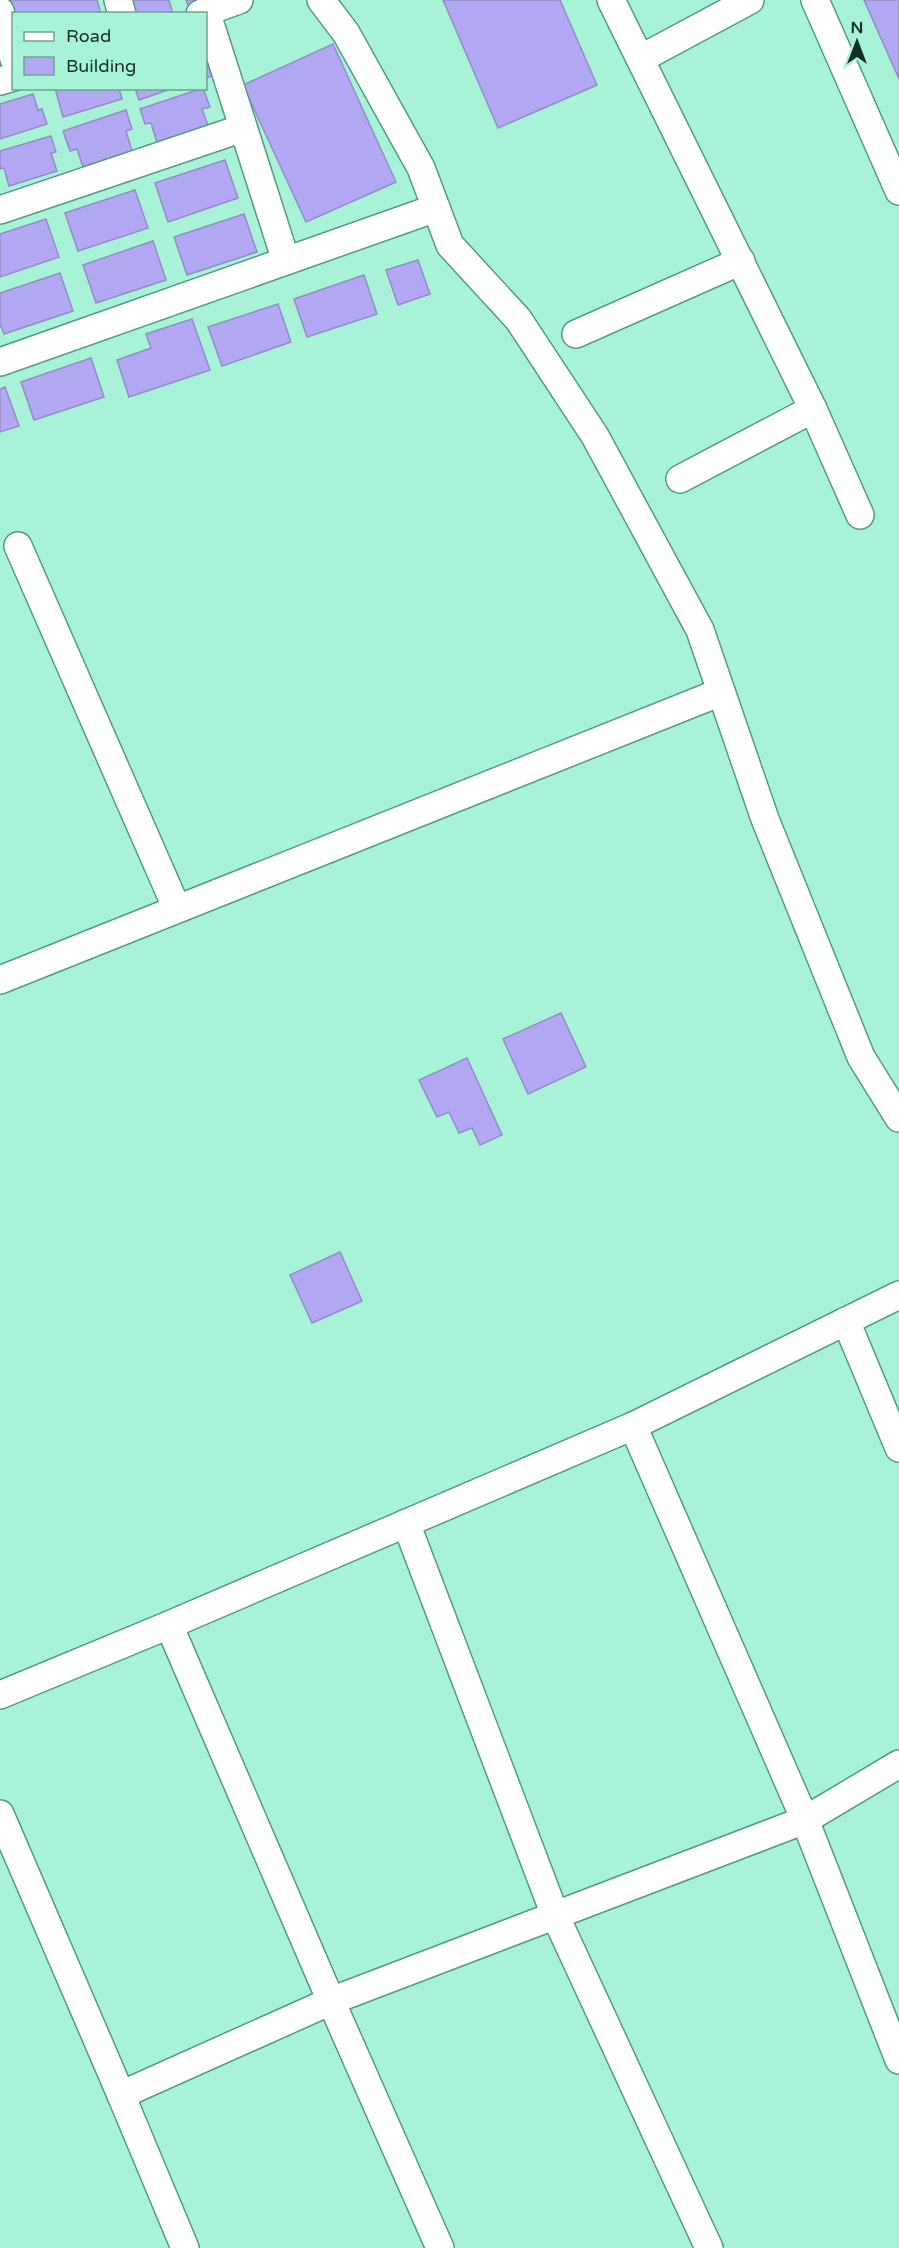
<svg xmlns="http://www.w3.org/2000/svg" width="899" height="2248" font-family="'Varela Round',sans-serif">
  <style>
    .building { fill: #b2a8f4; stroke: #938dc5; stroke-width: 1.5 }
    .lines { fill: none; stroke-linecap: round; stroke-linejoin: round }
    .street-casing { stroke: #529c83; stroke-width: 30 }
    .street { stroke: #fff; stroke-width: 27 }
  </style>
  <rect width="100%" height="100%" fill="#a8f3d7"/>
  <g class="building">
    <polygon points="9,0 97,0 101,14 14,15"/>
    <polygon points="131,0 169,0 173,14 135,14"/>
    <polygon points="186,0 209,0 188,6"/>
    <polygon points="443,0 560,0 597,85 498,128"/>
    <polygon points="864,0 899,0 899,79"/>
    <polygon points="333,44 396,182 306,222 243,85"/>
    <polygon points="206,57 212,76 206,78"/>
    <polygon points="55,88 119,88 122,99 63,117"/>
    <polygon points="135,88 174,88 139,100"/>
    <polygon points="203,88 210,107 202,109 209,128 158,146 151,123 145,124 140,109"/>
    <polygon points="33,94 38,110 42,109 47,124 0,139 0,104"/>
    <polygon points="126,110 132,129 126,131 132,151 83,167 77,149 70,151 63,131"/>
    <polygon points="51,136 56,152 51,153 57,171 9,186 4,168 0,169 0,151"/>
    <polygon points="225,160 238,198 168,222 155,183"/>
    <polygon points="135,190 148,228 78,251 65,213"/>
    <polygon points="244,214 257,252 187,275 174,237"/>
    <polygon points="46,219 59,257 0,277 0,234"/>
    <polygon points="153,241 166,280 96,303 83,265"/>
    <polygon points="418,260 430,294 398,305 386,270"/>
    <polygon points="60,273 73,311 4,334 0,324 0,293"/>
    <polygon points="364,275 377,314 307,337 294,299"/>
    <polygon points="278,304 291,342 222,366 208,327"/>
    <polygon points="192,319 210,370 129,397 117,360 151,348 146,334"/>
    <polygon points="91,358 104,397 34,420 21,382"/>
    <polygon points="5,387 19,426 0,432 0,389"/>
    <polygon points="561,1013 586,1067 528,1094 503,1039"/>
    <polygon points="467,1058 502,1135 480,1145 472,1128 459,1133 449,1112 437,1117 419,1080"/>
    <polygon points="340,1252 362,1301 312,1323 290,1275"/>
  </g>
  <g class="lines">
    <g class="street-casing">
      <g id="street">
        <polyline points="118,0 122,14"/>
        <polyline points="321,0 346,33 421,168 450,245 518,319 595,436 700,630 765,819 861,1057 899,1118"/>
        <polyline points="611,0 813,409 860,515"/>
        <polyline points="815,0 899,191"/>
        <polyline points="0,11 14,59"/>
        <polyline points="206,11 286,261"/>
        <polyline points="200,14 239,0"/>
        <polyline points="642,58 750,0"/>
        <polyline points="0,81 14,77"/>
        <polyline points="0,210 243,128"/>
        <polyline points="576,334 741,261"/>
        <polyline points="0,362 436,208"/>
        <polyline points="680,479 813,409"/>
        <polyline points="18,546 177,909"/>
        <polyline points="0,980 721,692"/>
        <polyline points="846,1321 899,1448"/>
        <polyline points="633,1426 169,1625 331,2001 805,1820 633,1426 899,1295"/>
        <polyline points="406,1523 555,1915 709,2248"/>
        <polyline points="0,1695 169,1625"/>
        <polyline points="899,1764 805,1820 899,2060"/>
        <polyline points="0,1814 121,2095 331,2001 440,2248"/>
        <polyline points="121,2095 185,2248"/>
      </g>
    </g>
    <use href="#street" class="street"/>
  </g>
  <rect x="12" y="12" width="195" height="78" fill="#a8f3d7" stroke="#6ca590" stroke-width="1.5"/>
  <rect x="24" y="32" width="30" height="9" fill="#ffffff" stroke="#6ca590" stroke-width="1.5"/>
  <text x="66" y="42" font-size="18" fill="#113126">Road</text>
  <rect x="24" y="57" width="30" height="18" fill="#b2a8f4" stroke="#6ca590" stroke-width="1.5"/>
  <text x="66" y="72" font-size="18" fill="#113126">Building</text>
  <g transform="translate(857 42)" stroke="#a8f3d7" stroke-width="4.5" paint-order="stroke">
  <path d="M0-4.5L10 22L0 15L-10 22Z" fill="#113126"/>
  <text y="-9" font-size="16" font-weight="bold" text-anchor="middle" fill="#113126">N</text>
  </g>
</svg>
